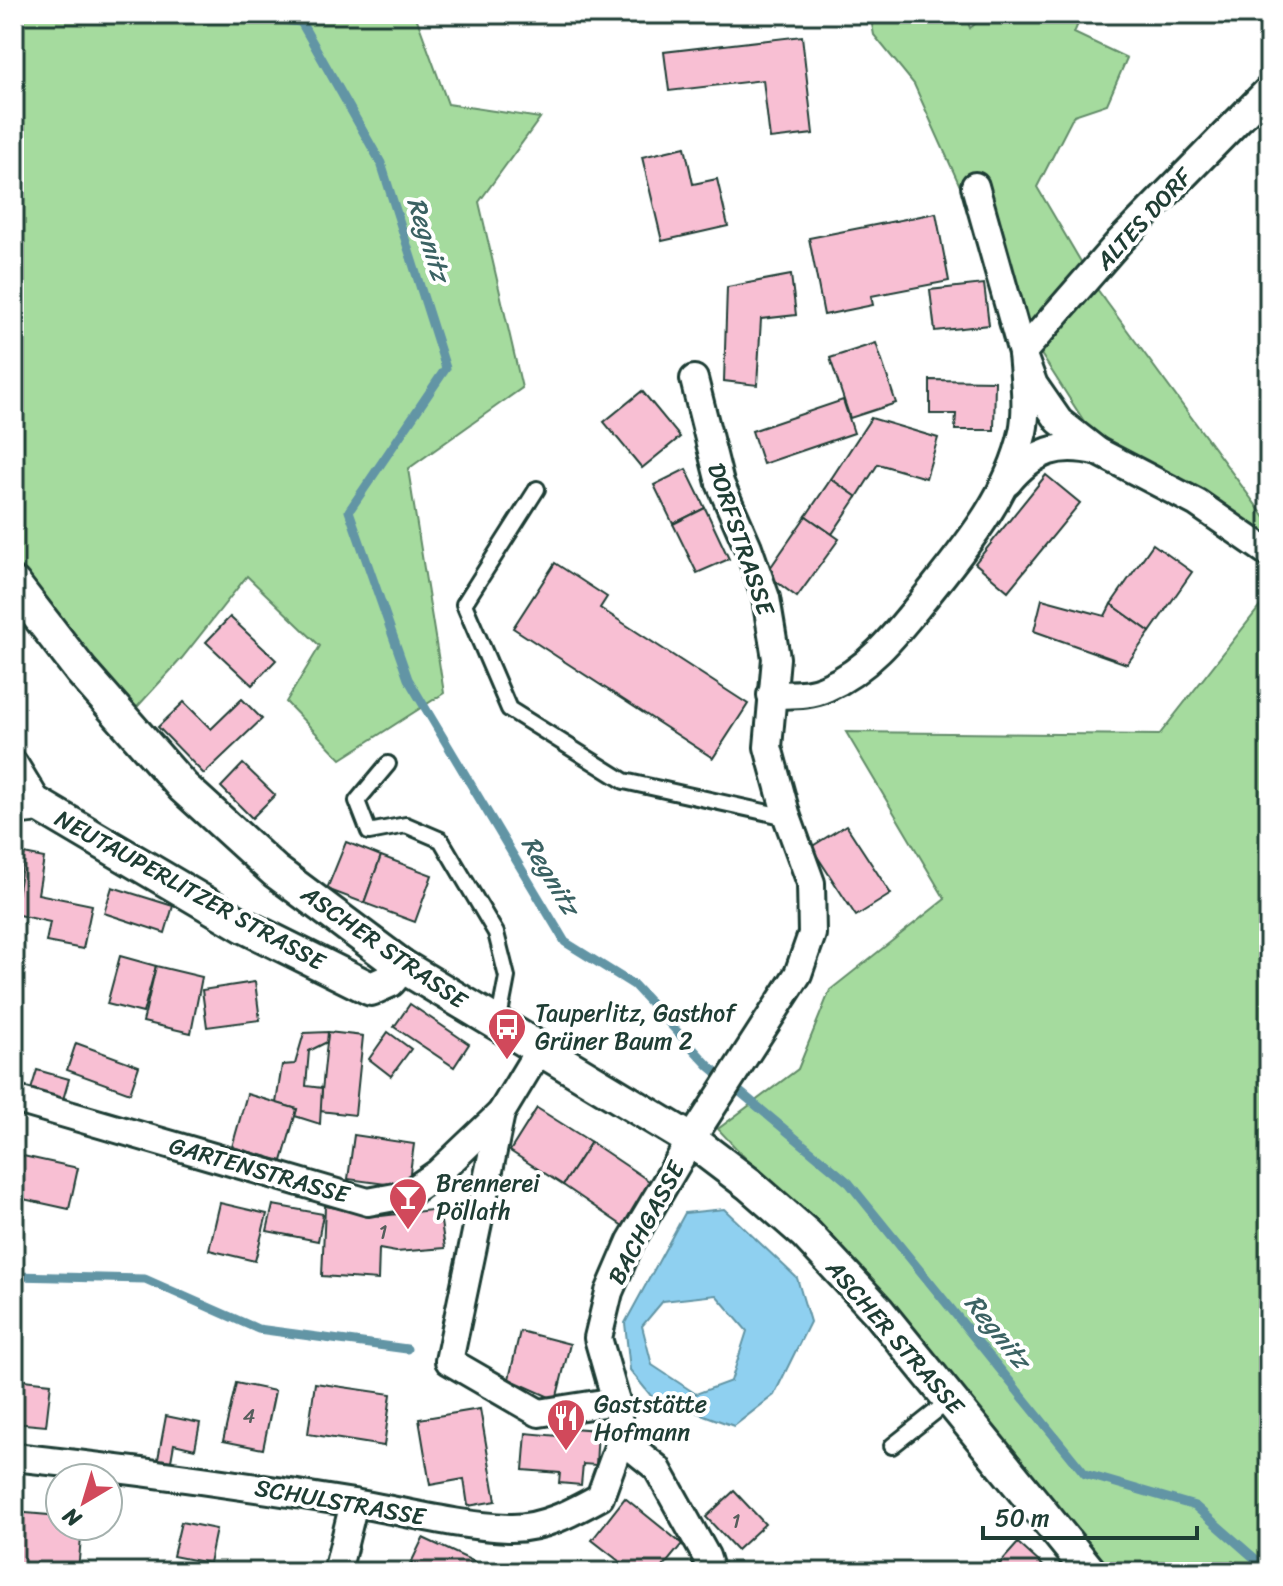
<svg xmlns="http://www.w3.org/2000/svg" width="1283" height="1586" font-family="Sriracha,sans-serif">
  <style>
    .green { fill: #a5db9e; stroke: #628c69; stroke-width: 2 }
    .water { fill: #8fd0f0; stroke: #6295a5; stroke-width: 2; fill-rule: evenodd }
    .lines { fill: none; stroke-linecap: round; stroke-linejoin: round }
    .stream { stroke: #6295a5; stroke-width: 9 }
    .building { fill: #f8bfd3; stroke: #1f3d34; stroke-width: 2 }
    .service-casing { stroke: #1f3d34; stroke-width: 20 }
    .minor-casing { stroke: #1f3d34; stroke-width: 32 }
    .tertiary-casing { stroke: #1f3d34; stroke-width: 38 }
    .service { stroke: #fff; stroke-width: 14 }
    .minor { stroke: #fff; stroke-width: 26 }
    .tertiary { stroke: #fff; stroke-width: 32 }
    .labels { text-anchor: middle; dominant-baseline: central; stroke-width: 8; stroke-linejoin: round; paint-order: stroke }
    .number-label { font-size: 20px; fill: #555e5c }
    .street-label { font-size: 24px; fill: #1f3d34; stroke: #fff }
    .poi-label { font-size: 24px; fill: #1f3d34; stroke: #fff; text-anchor: start }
    .water-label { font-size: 26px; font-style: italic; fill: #3b6263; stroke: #fff }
  </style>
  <rect width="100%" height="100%" fill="#fff"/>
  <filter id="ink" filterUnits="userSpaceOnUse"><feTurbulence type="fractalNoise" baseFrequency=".0125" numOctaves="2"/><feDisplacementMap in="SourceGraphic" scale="16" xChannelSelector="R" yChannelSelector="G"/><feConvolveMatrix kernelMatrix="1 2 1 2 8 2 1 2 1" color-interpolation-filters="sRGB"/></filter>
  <g filter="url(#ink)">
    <g class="green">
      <polygon points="14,14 415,14 448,104 540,118 479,202 522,388 408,469 444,693 341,759 286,702 320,646 247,576 182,658 128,717 14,584"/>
      <polygon points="870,14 965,14 970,28 987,14 1082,14 1074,33 1127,58 1107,104 1074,115 1037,187 1097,289 1269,523 1269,560 1089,429 1023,326 914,84 874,35"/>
      <polygon points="1269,595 1269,1572 1108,1572 891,1313 718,1129 798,1069 830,990 945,899 846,732 1159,735"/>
    </g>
    <path class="water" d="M724 1209 797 1278 810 1322 774 1395 734 1426 651 1396 630 1370 625 1323 685 1213ZM716 1295 747 1331 731 1381 696 1394 652 1365 642 1326 663 1301Z"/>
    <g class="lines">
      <g class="stream">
        <polyline points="217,14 301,22"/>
        <polyline points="306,14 301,22 381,163 446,368 349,511 408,679 565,942 634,985 709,1066 849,1183 1085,1474 1195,1506 1269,1571"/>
        <polyline points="14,1276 145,1279 258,1329 407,1349"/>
      </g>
    </g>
    <g class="building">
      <polygon points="802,36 813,134 770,139 763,80 669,91 664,52"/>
      <polygon points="685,147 693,184 717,179 728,226 662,241 642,157"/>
      <polygon points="936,213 949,281 871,296 873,305 824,315 809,238"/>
      <polygon points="791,275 796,315 761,319 757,385 724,381 727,287"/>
      <polygon points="984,284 989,325 935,331 930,290"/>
      <polygon points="876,343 896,403 850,418 830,358"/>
      <polygon points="930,380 995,381 994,430 955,430 956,414 930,414"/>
      <polygon points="642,391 680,437 642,468 604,422"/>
      <polygon points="843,400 854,433 763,464 752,431"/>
      <polygon points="871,418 938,438 926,478 878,464 857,497 831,479"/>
      <polygon points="686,469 705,508 673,524 654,485"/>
      <polygon points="1046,475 1080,503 1008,591 975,563"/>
      <polygon points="831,479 857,497 832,534 806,516"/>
      <polygon points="705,508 729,559 697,573 673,524"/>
      <polygon points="806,516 839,539 797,597 766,574"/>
      <polygon points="1153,544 1192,572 1150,632 1111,604"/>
      <polygon points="555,563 607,597 600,608 748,704 713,758 513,628"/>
      <polygon points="1042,599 1105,616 1111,604 1150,632 1127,664 1034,631"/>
      <polygon points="230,617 276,660 252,685 206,642"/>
      <polygon points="242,699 262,719 204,774 158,727 184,702 211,729"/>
      <polygon points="243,764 275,795 252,818 221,787"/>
      <polygon points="846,825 891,894 856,916 811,847"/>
      <polygon points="346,842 381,856 364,903 327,889"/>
      <polygon points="24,854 44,858 38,894 92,905 83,949 46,942 50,922 14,914"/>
      <polygon points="381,856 432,875 415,922 364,903"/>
      <polygon points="112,887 173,906 165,933 104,913"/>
      <polygon points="120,956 156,966 143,1013 107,1004"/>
      <polygon points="156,966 202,977 191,1033 143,1022"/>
      <polygon points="255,982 260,1020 207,1027 202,990"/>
      <polygon points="410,1004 469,1044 454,1067 394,1027"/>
      <polygon points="328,1032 363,1036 355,1115 320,1111"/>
      <polygon points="328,1032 327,1042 309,1051 306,1086 322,1088 320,1124 295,1116 297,1109 276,1103 282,1065 295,1064 304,1033"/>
      <polygon points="388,1032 411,1049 391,1076 369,1059"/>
      <polygon points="76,1043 139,1066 130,1093 67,1070"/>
      <polygon points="37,1070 69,1079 62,1103 30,1093"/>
      <polygon points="247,1094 297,1109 282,1161 232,1147"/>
      <polygon points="537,1108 591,1142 563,1185 510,1151"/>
      <polygon points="354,1135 414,1144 408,1187 348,1179"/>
      <polygon points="591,1142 652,1183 623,1226 563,1185"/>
      <polygon points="14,1154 78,1168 69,1209 14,1197"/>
      <polygon points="220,1203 267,1214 255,1261 209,1250"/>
      <polygon points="273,1205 323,1214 318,1241 267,1231"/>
      <polygon points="325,1206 381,1216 439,1209 445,1248 396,1252 379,1249 378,1280 322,1276"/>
      <polygon points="520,1331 570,1344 556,1400 509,1379"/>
      <polygon points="14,1379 51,1383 46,1426 14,1423"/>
      <polygon points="236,1383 275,1391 263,1449 223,1441"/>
      <polygon points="315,1383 391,1394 384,1446 308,1434"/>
      <polygon points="480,1409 496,1501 468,1506 464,1479 430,1485 419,1419"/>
      <polygon points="166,1416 200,1423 195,1449 174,1444 171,1461 158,1459"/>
      <polygon points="559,1427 598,1430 596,1465 583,1464 581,1485 559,1483 560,1473 523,1470 526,1433 558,1436"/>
      <polygon points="734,1491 765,1524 737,1550 706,1517"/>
      <polygon points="625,1498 682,1544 659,1572 633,1572 592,1540"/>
      <polygon points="14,1512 60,1516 60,1526 82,1526 78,1571 14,1565"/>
      <polygon points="181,1522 216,1529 209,1563 173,1556"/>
      <polygon points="423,1538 488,1568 487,1572 426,1572 410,1565"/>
      <polygon points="1018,1543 1050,1572 992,1572"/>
    </g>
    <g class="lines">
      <g class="service-casing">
        <g id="service">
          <polyline points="537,489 464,604 509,709 624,781 787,817"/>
          <polyline points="388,764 357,801 369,832 406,825 441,840 496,933 507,977 498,1024"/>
          <polyline points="892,1446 950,1400"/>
        </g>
      </g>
      <g class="minor-casing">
        <g id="minor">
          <polyline points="975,186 1022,353 1034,385 1059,421 1096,450"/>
          <path d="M1008 482C1035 450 1059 442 1099 452L1197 503 1269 553"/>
          <path d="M771 695C790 694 809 696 826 688 870 669 899 630 928 594 967 545 1009 495 1023 432 1028 407 1024 378 1022 353L1119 242 1269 89"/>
          <polyline points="14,764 39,805"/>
          <polyline points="14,1099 368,1202 406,1195 438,1173 501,1113 539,1050"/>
          <polyline points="501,1113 449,1361 539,1413 616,1401"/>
          <polyline points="621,1439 657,1468 706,1556 711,1572"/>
          <path d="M14 1457C126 1469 236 1484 347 1502 400 1510 454 1526 509 1528 542 1529 573 1512 600 1497L621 1439 616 1401 598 1338 609 1292 631 1241 691 1140 798 974 812 934 811 883 787 817 768 747 776 658 766 598 748 547 720 483 694 379"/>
          <polyline points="337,1572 354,1503"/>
        </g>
      </g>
      <g class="tertiary-casing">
        <g id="tertiary">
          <polyline points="14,584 81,671 183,787 275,871 402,966 691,1140 749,1184 806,1234 878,1311 1090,1572"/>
          <polyline points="14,808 39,805 244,926 371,989 389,981 402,966"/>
        </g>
      </g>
      <use href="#service" class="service"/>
      <use href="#minor" class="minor"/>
      <use href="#tertiary" class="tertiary"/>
    </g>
  </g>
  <defs>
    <g id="bus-pin" transform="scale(2)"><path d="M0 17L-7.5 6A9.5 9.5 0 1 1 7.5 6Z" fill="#d1495b" stroke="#fff"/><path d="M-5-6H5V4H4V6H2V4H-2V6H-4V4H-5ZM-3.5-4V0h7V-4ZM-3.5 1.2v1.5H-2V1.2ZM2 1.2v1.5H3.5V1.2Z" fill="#fff"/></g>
    <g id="bar-pin" transform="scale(2)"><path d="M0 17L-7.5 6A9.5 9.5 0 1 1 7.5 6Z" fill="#d1495b" stroke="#fff"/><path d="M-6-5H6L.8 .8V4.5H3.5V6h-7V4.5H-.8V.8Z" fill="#fff"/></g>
    <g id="restaurant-pin" transform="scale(2)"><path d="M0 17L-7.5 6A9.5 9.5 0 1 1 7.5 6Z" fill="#d1495b" stroke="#fff"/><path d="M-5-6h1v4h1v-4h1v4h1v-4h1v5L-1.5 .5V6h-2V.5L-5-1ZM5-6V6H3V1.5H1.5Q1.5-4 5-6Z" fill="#fff"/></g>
  </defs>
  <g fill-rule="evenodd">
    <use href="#bus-pin" x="507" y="1027"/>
    <use href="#bar-pin" x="408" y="1197"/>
    <use href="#restaurant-pin" x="566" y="1418"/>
  </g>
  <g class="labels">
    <g class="number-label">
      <text x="383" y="1232">1</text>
      <text x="249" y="1416">4</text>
      <text x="736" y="1521">1</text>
    </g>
    <g class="street-label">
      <text transform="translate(1144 219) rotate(-47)">ALTES DORF</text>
      <text transform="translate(741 539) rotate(71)">DORFSTRASSE</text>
      <text transform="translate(190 890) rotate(29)">NEUTAUPERLITZER STRASSE</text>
      <text transform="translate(384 947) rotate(35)">ASCHER STRASSE</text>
      <text transform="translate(259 1170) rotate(16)">GARTENSTRASSE</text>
      <text transform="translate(646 1223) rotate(-62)">BACHGASSE</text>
      <text transform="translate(895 1337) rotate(49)">ASCHER STRASSE</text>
      <text transform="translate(340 1502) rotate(10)">SCHULSTRASSE</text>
    </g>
    <g class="poi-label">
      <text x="535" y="1013">Tauperlitz, Gasthof<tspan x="535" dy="28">Grüner Baum 2</tspan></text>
      <text x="436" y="1183">Brennerei<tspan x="436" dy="28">Pöllath</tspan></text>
      <text x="594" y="1404">Gaststätte<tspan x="594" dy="28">Hofmann</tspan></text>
    </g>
    <g class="water-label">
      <text transform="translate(429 239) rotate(72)">Regnitz</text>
      <text transform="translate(551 875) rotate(59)">Regnitz</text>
      <text transform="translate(998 1331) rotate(51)">Regnitz</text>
    </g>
  </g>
  <rect width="1283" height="1586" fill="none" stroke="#fff" stroke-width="48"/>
  <rect x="24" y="24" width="1235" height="1538" fill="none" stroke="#1f3d34" stroke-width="3" filter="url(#ink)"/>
  <g transform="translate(84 1502) rotate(218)"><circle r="38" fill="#ffffff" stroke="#a5b1ae" stroke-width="2"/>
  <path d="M0-6L14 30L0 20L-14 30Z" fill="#d1495b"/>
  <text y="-12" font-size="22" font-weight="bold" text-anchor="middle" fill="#1f3d34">N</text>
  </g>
  <path d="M983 1526v12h214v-12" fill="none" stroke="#1f3d34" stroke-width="4"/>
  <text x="995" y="1526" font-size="24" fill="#1f3d34" stroke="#ffffff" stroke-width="6" paint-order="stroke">50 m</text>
</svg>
